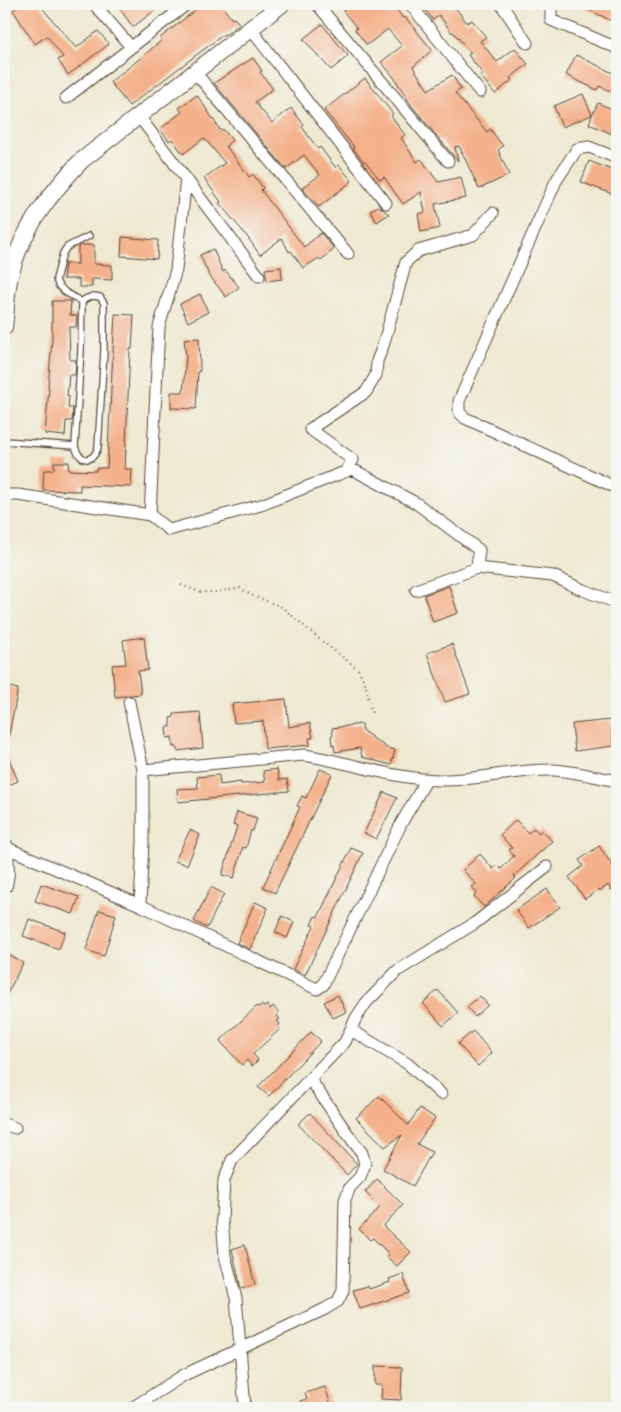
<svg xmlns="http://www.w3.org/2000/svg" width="621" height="1412" viewBox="0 0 621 1412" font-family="'Sorts Mill Goudy',serif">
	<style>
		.building { fill: #f4b18b }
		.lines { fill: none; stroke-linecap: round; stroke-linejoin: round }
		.lane-casing { stroke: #564739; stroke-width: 8 }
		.street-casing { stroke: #564739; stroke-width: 13 }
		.secondary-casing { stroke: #564739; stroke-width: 18 }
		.path { stroke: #564739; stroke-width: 2; stroke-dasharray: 1 4; stroke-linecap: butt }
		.lane { stroke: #fff; stroke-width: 5.5 }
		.street { stroke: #fff; stroke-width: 11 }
		.secondary { stroke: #fff; stroke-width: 16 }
	</style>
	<rect width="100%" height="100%" fill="#f6f6f2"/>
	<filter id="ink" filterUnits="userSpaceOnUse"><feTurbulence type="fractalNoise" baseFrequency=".02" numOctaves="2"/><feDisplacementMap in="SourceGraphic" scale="10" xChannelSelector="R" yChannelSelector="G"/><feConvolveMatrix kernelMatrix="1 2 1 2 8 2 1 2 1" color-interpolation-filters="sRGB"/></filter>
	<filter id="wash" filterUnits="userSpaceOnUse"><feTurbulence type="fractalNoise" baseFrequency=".0096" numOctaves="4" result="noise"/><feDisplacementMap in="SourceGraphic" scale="20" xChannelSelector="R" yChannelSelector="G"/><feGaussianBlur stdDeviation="1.12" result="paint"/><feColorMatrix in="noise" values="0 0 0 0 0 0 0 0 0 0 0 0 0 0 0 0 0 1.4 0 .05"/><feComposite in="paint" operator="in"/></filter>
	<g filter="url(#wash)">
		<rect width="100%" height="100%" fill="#efe9d2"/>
		<g id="blocks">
			<path class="building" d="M22 4H39L76 48 98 31 109 44 68 75 58 60 63 57 47 36 35 44 25 29 13 10Z
				M127 4H163L133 27 120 9Z
				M203 4H220L232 19 234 18 240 24 225 35 224 34 129 106 110 82 132 65 162 40 160 38Z
				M353 4H392L403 18 405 17 432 50 413 67 428 90 452 75 461 89 455 93 487 132 490 129 503 146 498 150 509 175 479 189 459 146 455 147 458 161 411 105 393 76 381 62 402 46 388 29 367 45 355 30 357 28 343 11Z
				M421 4H448L452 9 455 7 467 23 472 20 486 37 480 41 497 62 515 48 528 64 510 78 512 80 495 94 480 75 483 74 468 55 471 53 453 32 452 33 439 15 433 20Z
				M576 4H617V11L612 21Z
				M322 24 348 56 331 70 303 39Z
				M576 55 617 75V94L599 86 597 90 566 75Z
				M253 58 262 71 260 72 273 89 255 102 272 123 291 108 304 125 302 127 318 149 320 147 336 168 339 165 352 181 319 207 302 188 320 175 304 155 286 169 214 83Z
				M365 78 393 114 391 116 405 135 401 138 417 162 421 159 438 182 461 177 466 198 435 204 440 228 421 232 418 214 425 212 421 192 403 204 384 177 380 180 365 161 364 162 353 148 354 147 324 110Z
				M583 94 592 115 562 127 554 106Z
				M197 95 221 131 223 129 232 140 226 146 249 177 253 174 263 188 261 190 304 247 321 233 334 249 321 260 319 258 303 268 291 251 289 252 282 238 260 255 246 235 219 203 221 202 204 178 225 163 204 138 183 154 172 139 169 141 160 129 182 112 179 108Z
				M598 103 617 111V136L589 124 592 115Z
				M589 161 617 172V189L615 195 581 182Z
				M378 206 389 214 377 222 370 211Z
				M122 237 158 240 157 259 121 256Z
				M82 245H94V264L112 265V280L92 279V287H79V279H63L65 264H78V247Z
				M213 249 223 272 225 270 239 287 226 297 209 275 200 255Z
				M281 267 282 279 267 281 265 269Z
				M200 294 208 312 188 322 180 304Z
				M52 301H71L70 315 77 316 76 327H69L70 360H76L75 375H69L67 396H69L68 408H73L72 421H66L65 436 45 434 49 388H48L52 340Z
				M115 314 134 315 132 349H130L125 469H132L131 487 80 485V491L43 490 44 470H54V462H69L68 470 96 471V468H107Z
				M199 338 200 371H198L196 409 171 408V392H183L186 356 184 339Z
				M449 586 458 613 433 622 424 595Z
				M144 637 148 670 138 671 141 694 115 697 112 665 126 664 123 640Z
				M452 644 470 694 445 702 427 653Z
				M4 686 18 689 8 739H4Z
				M286 699 289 727 310 723 313 738H309L310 745 265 749 263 721 234 723 232 704Z
				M200 712 203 748 177 751V747H173L172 737 167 738 166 727H171L170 718 174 717V714Z
				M611 720 614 746 575 751 572 724Z
				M362 724 363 731 387 748 395 750 391 765 362 757 360 748 335 752 334 745H332L331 736 333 735 332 728Z
				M4 747 18 781 4 787Z
				M277 769 279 780 287 779 289 791 178 802 177 789 198 788 197 777 219 775 220 785 241 782V784L265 782 263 771Z
				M320 769 332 774 275 893 263 887 300 807 297 806 302 796 306 798Z
				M384 792 397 798 376 839 364 833Z
				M237 812 257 818 253 831 251 830 246 848 243 847 234 878 222 875 237 826 233 825Z
				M516 820 528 833 534 828 539 833 542 830 552 841 514 876 516 878 484 907 474 896 477 893 472 887 476 884 463 870 480 854 493 869 497 865 501 869 514 856 509 850 512 848 500 835Z
				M190 830 200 835 187 865 175 861Z
				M599 846 617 872V885L611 890 608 885 600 891 599 889 585 899 569 877 583 866 579 860Z
				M351 848 363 853 305 975 293 969 314 926 311 925 315 916 318 917Z
				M41 884 79 897 73 914 35 901Z
				M211 887 224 894 207 928 194 921Z
				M547 889 560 907 529 928 516 910Z
				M255 902 268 908 250 949 237 943Z
				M99 910 116 915 104 956 86 950Z
				M282 916 294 922 287 938 275 932Z
				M29 919 65 932 59 949 23 936Z
				M7 954 23 963 4 1000V961Z
				M438 990 458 1013 443 1026 423 1003Z
				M338 995 346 1012 333 1018 324 1002Z
				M480 996 488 1005 475 1017 467 1007Z
				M261 1005 264 1007 267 1005 270 1009 273 1006 279 1013 276 1015 280 1019 277 1021 280 1024 278 1027 280 1029 253 1054 258 1060 252 1066 247 1060 242 1065 220 1041 257 1006 259 1007Z
				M473 1031 492 1053 478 1066 458 1044Z
				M311 1032 321 1041 269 1096 258 1087Z
				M379 1096 408 1125 420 1108 435 1118 417 1144 432 1152 413 1186 383 1169 402 1135 385 1147 356 1118Z
				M310 1113 357 1164 347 1175 298 1124Z
				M377 1179 403 1205 383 1226 411 1252 397 1266 387 1257 389 1254 373 1238 370 1240 359 1229 380 1207 365 1192Z
				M245 1245 255 1285 241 1288 232 1249Z
				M403 1274 409 1293 360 1309 353 1290 368 1286 369 1289 390 1282 389 1279Z
				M375 1366 402 1367 401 1400 381 1399 382 1385H375Z
				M325 1387 332 1408H302L300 1401 307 1399 305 1393Z"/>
		</g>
	</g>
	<g filter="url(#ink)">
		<use href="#blocks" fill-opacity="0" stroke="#564739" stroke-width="1"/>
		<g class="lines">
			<g class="lane-casing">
				<path id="lane" d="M93 296 100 297 104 303V351L98 447C93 464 79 462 75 446L81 350 82 302 85 299Z
					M82 302 65 292 58 285 56 279 63 253 67 247 89 236
					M4 441 75 446"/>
			</g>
			<g class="street-casing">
				<path id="street" d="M94 4 131 47
					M317 4 448 161
					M410 4 480 92
					M501 4 527 43
					M551 4V20L617 48
					M250 28 386 203
					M194 71 348 254
					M66 98 187 4
					M138 115 259 276
					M617 158 589 147 577 149 556 181 459 401V412L465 418 617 488
					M345 472 353 460 310 429 366 392 376 375 377 361 383 346 406 262 418 251 473 235 493 213
					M4 495H18L150 515 169 530 261 505 352 469 416 503 479 550 477 568 416 590
					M150 515 159 327 176 270 186 178
					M477 568 553 576 583 590 617 603
					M129 702 143 770V842L140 905
					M143 770 304 755C350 762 393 779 439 780 477 781 515 769 553 770 574 771 596 777 617 781
					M5 847 140 905 317 989 323 985 402 822 427 779
					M351 1030 408 1064 441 1094
					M4 1124 15 1128
					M132 1408 184 1375 325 1309 338 1301 343 1291 345 1200 350 1187 360 1177 365 1164 362 1153 347 1133 310 1079
					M245 1408 236 1298 225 1256 222 1219 224 1180 232 1160 345 1042 356 1018 366 1003 397 971 475 923 547 867"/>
			</g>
			<g class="secondary-casing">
				<path id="secondary" d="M4 327C6 312 6 296 9 281 19 233 48 196 81 161L282 4
					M4 845 5 847 6 873 4 885"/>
			</g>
			<path class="path" d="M181 585 200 592H215L240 588 251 595 282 607 318 638 358 669 365 683 372 714"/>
			<use href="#lane" class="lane"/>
			<use href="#street" class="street"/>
			<use href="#secondary" class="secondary"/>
		</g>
	</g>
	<rect width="621" height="1412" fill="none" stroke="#f6f6f2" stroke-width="20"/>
</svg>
